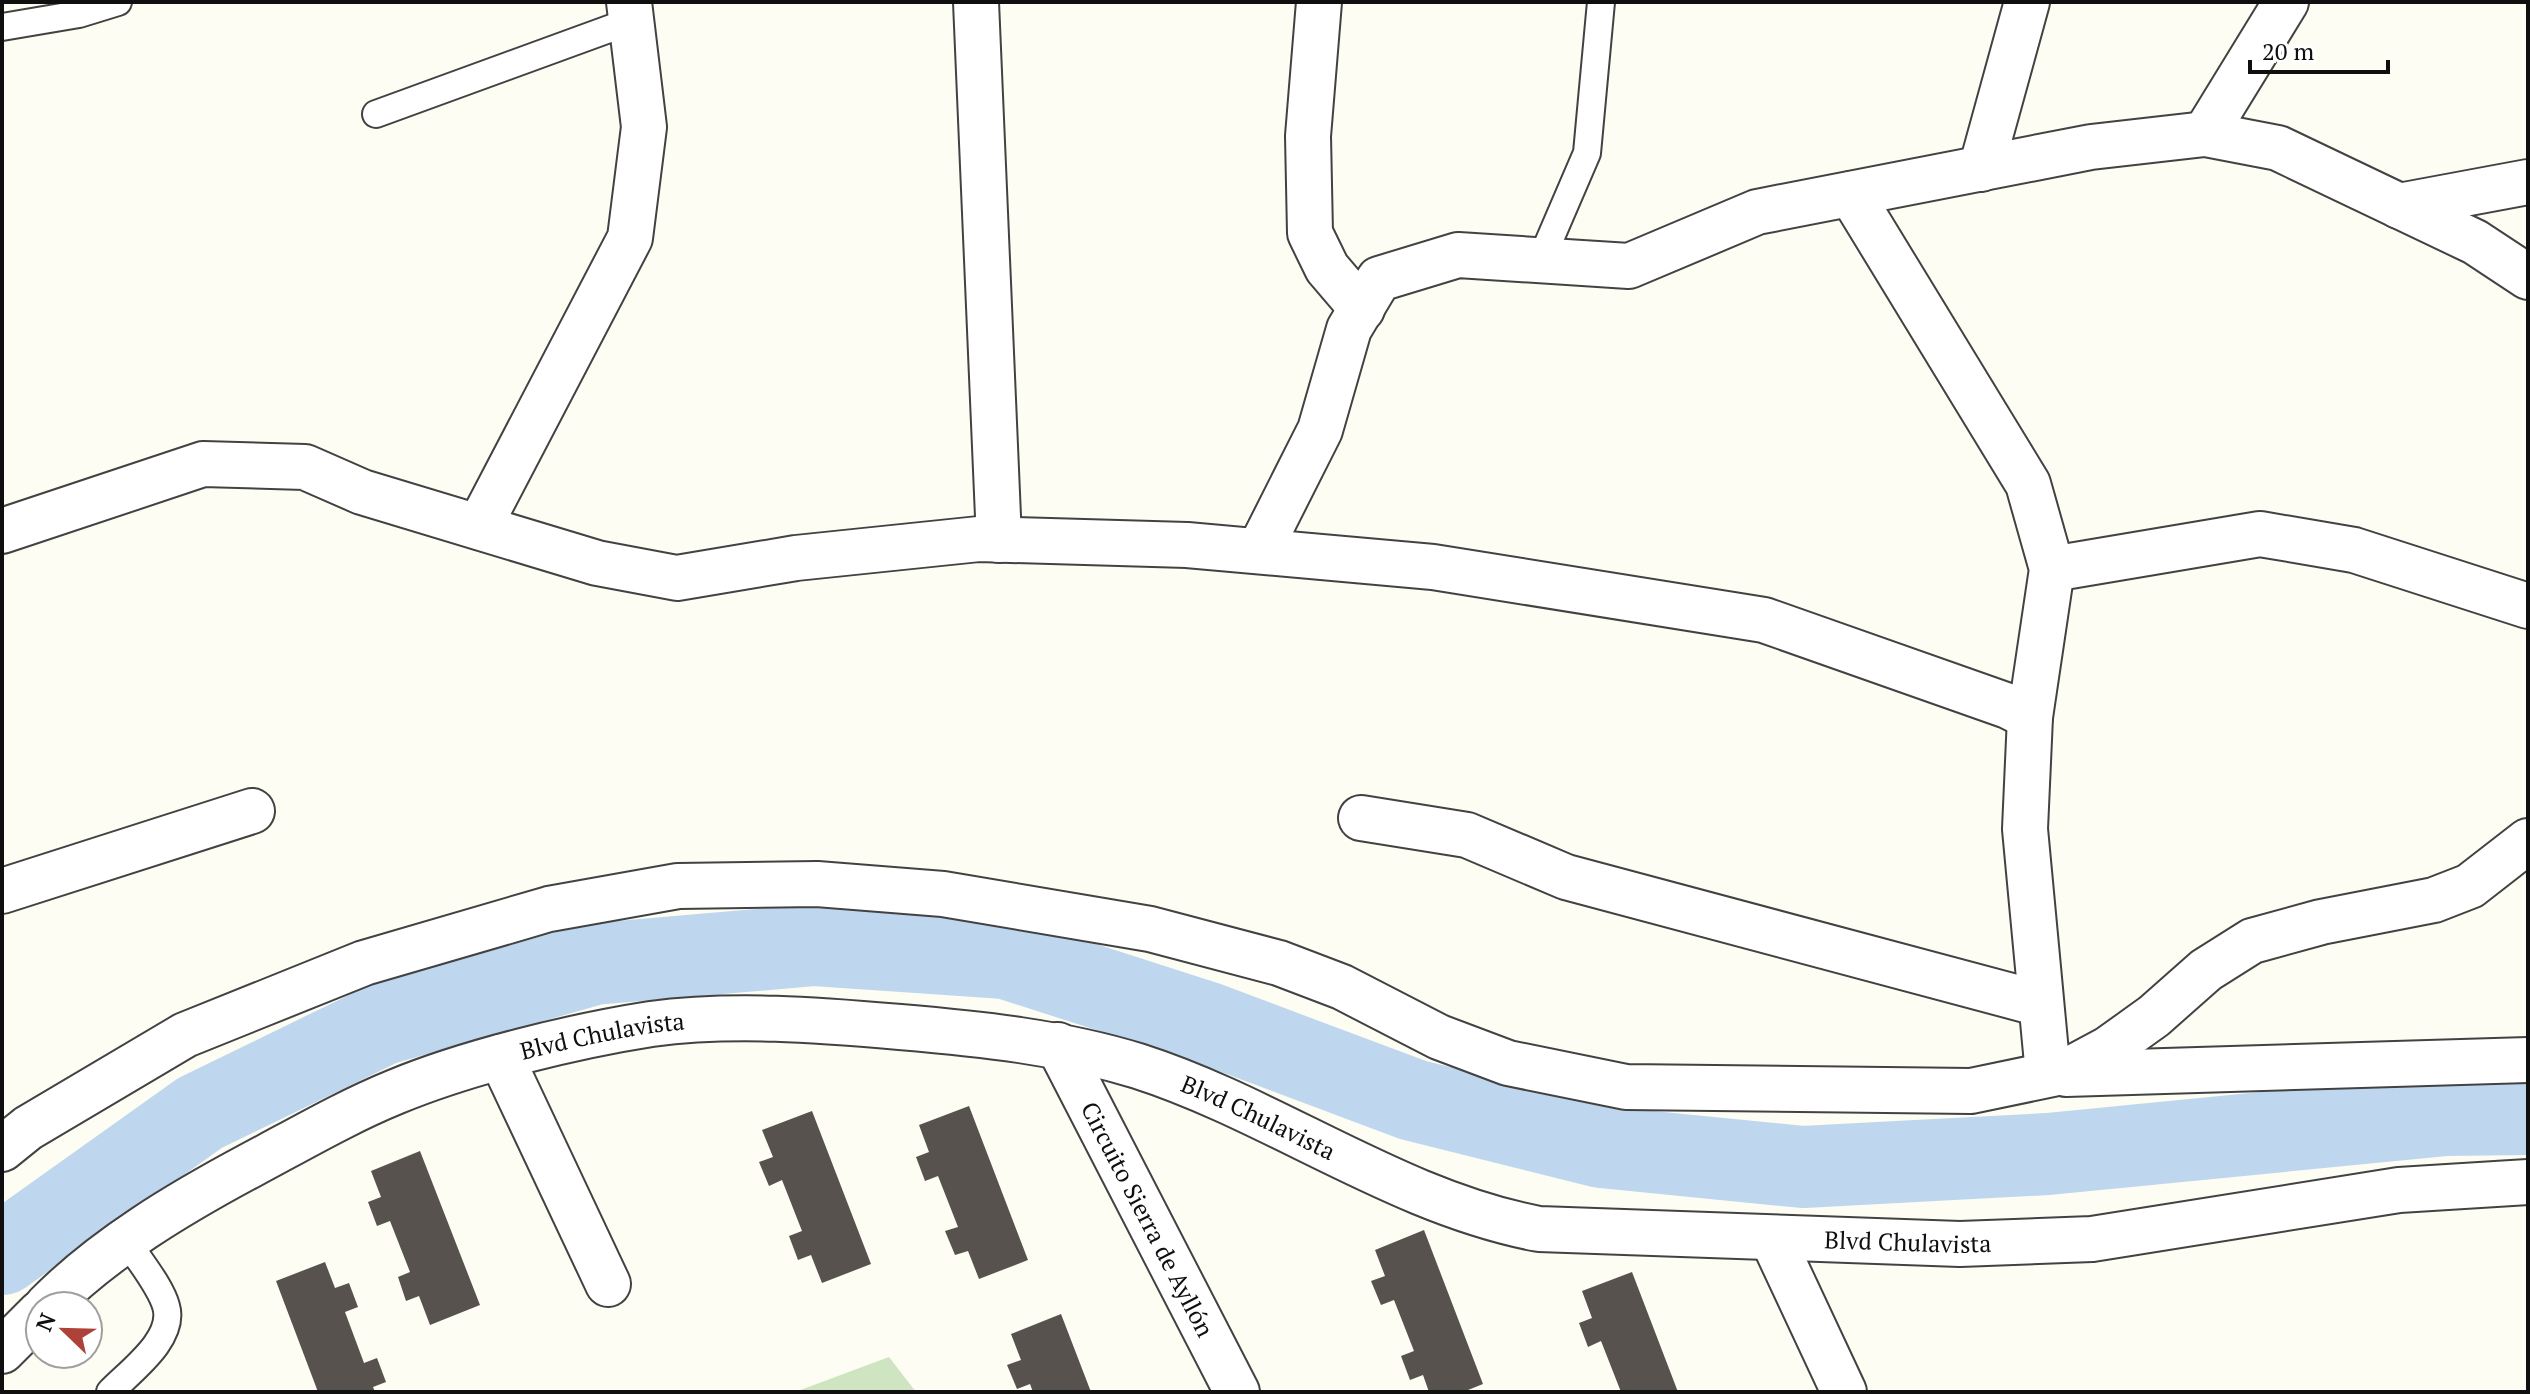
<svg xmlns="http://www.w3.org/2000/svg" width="2530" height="1394" viewBox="0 0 2530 1394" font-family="'PT Serif',serif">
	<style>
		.green { fill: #cfe4c0 }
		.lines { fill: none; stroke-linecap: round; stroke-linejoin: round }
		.river { stroke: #bed7ef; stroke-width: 82 }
		.building { fill: #57524d }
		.lane-casing { stroke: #424242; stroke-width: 30 }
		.street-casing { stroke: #424242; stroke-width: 48 }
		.lane { stroke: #fff; stroke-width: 26 }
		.street { stroke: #fff; stroke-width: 44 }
		.labels { text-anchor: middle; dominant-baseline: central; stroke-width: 8; stroke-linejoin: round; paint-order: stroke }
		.street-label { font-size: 24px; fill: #0f0f0f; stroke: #fff }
	</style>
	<rect width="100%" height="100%" fill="#fdfdf3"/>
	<path class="green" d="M889 1357 916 1392H795Z"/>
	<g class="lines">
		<path class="river" d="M2 1254 200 1113 383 1024 594 964 815 945 1006 958 1205 1022 1413 1100 1601 1147 1803 1167 2048 1154 2446 1115 2528 1114"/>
	</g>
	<path class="building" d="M969 1106 1028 1260 979 1279 968 1251 955 1255 945 1231 958 1227 938 1176 925 1181 916 1157 929 1152 919 1125Z
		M812 1111 871 1264 822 1283 811 1255 798 1260 789 1236 802 1231 782 1180 769 1186 759 1162 773 1157 762 1130Z
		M420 1151 480 1305 430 1325 419 1296 406 1301 398 1277 410 1272 390 1221 377 1226 368 1202 381 1197 371 1171Z
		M1424 1230 1483 1384 1463 1392H1429L1423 1375 1410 1380 1401 1356 1414 1351 1394 1300 1381 1305 1371 1281 1385 1276 1375 1250Z
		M325 1262 335 1288 349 1283 358 1307 345 1312 364 1363 377 1358 386 1382 373 1387 375 1392H318L276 1281Z
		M1632 1272 1678 1392H1621L1601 1341 1588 1347 1579 1323 1592 1318 1582 1291Z
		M1061 1314 1091 1392H1033L1030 1384 1017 1389 1007 1365 1021 1360 1011 1334Z"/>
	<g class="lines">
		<g class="lane-casing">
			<path id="lane" d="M2 27 79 14 118 2
				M376 114 631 21
				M1541 260 1587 153 1601 2
				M110 1392C129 1372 176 1339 166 1306 160 1285 139 1261 127 1241"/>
		</g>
		<g class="street-casing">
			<g id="street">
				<path d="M976 2 999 540"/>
				<path d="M1319 2 1308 136 1310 233 1327 268 1362 309"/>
				<path d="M2205 134 2286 2"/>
				<path d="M1981 169 2027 2"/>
				<path d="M1851 194 2028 484 2052 569 2030 717 2025 829 2048 1074"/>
				<path d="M2399 206 2528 182"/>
				<path d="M479 527 630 238 644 127 629 2"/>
				<path d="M2 531 203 464 305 467 362 492 597 563 677 578 796 558 979 539 1187 545 1433 567 1764 620 2008 706 2030 717"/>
				<path d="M1259 551 1320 430 1349 329 1379 279 1458 255 1629 266 1757 212 2091 147 2205 134 2278 148 2475 242 2528 277"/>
				<path d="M2052 569 2260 534 2354 550 2528 606"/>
				<path d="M1361 818 1467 835 1566 877 2041 1004"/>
				<path d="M2 891 252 811"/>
				<path id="s1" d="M1058 1045 1237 1392"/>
				<path d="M501 1057 608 1284"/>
				<path d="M2066 1074 2528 1060"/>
				<path d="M2 1149 28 1128 185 1035 364 963 549 909 678 886 817 884 943 894 1150 929 1279 963 1342 987 1439 1037 1508 1063 1626 1087 1971 1091 2067 1071 2108 1049 2154 1016 2206 970 2252 941 2321 922 2434 900 2470 886 2528 841"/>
				<path d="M1772 1238 1844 1392"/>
				<path id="s2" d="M47 1306C104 1248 180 1203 251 1165 298 1140 346 1112 395 1092 467 1062 574 1036 651 1024 733 1013 819 1020 900 1027 981 1034 1060 1042 1138 1066 1275 1110 1396 1202 1539 1229L1960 1244 2092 1239 2399 1190 2528 1182"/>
				<path d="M2 1351 40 1313"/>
			</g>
		</g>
		<use href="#lane" class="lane"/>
		<use href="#street" class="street"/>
	</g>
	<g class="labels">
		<g class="street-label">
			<text stroke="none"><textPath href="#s2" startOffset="626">Blvd Chulavista</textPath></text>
			<text stroke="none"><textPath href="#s2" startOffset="1298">Blvd Chulavista</textPath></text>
			<text stroke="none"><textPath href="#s1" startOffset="196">Circuito Sierra de Ayllón</textPath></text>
			<text stroke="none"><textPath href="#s2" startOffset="1970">Blvd Chulavista</textPath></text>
		</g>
	</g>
	<rect width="2530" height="1394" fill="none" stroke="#0f0f0f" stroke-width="8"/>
	<g transform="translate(64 1330) rotate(293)"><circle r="38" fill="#ffffff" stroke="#9f9f9f" stroke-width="2"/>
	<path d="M0-6L14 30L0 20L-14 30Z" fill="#ae4138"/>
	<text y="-12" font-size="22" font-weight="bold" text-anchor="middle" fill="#0f0f0f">N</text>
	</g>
	<path d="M2250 60v12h138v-12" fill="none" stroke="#0f0f0f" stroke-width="4"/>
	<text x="2262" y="60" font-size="24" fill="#0f0f0f" stroke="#ffffff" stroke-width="6" paint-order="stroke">20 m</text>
</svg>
